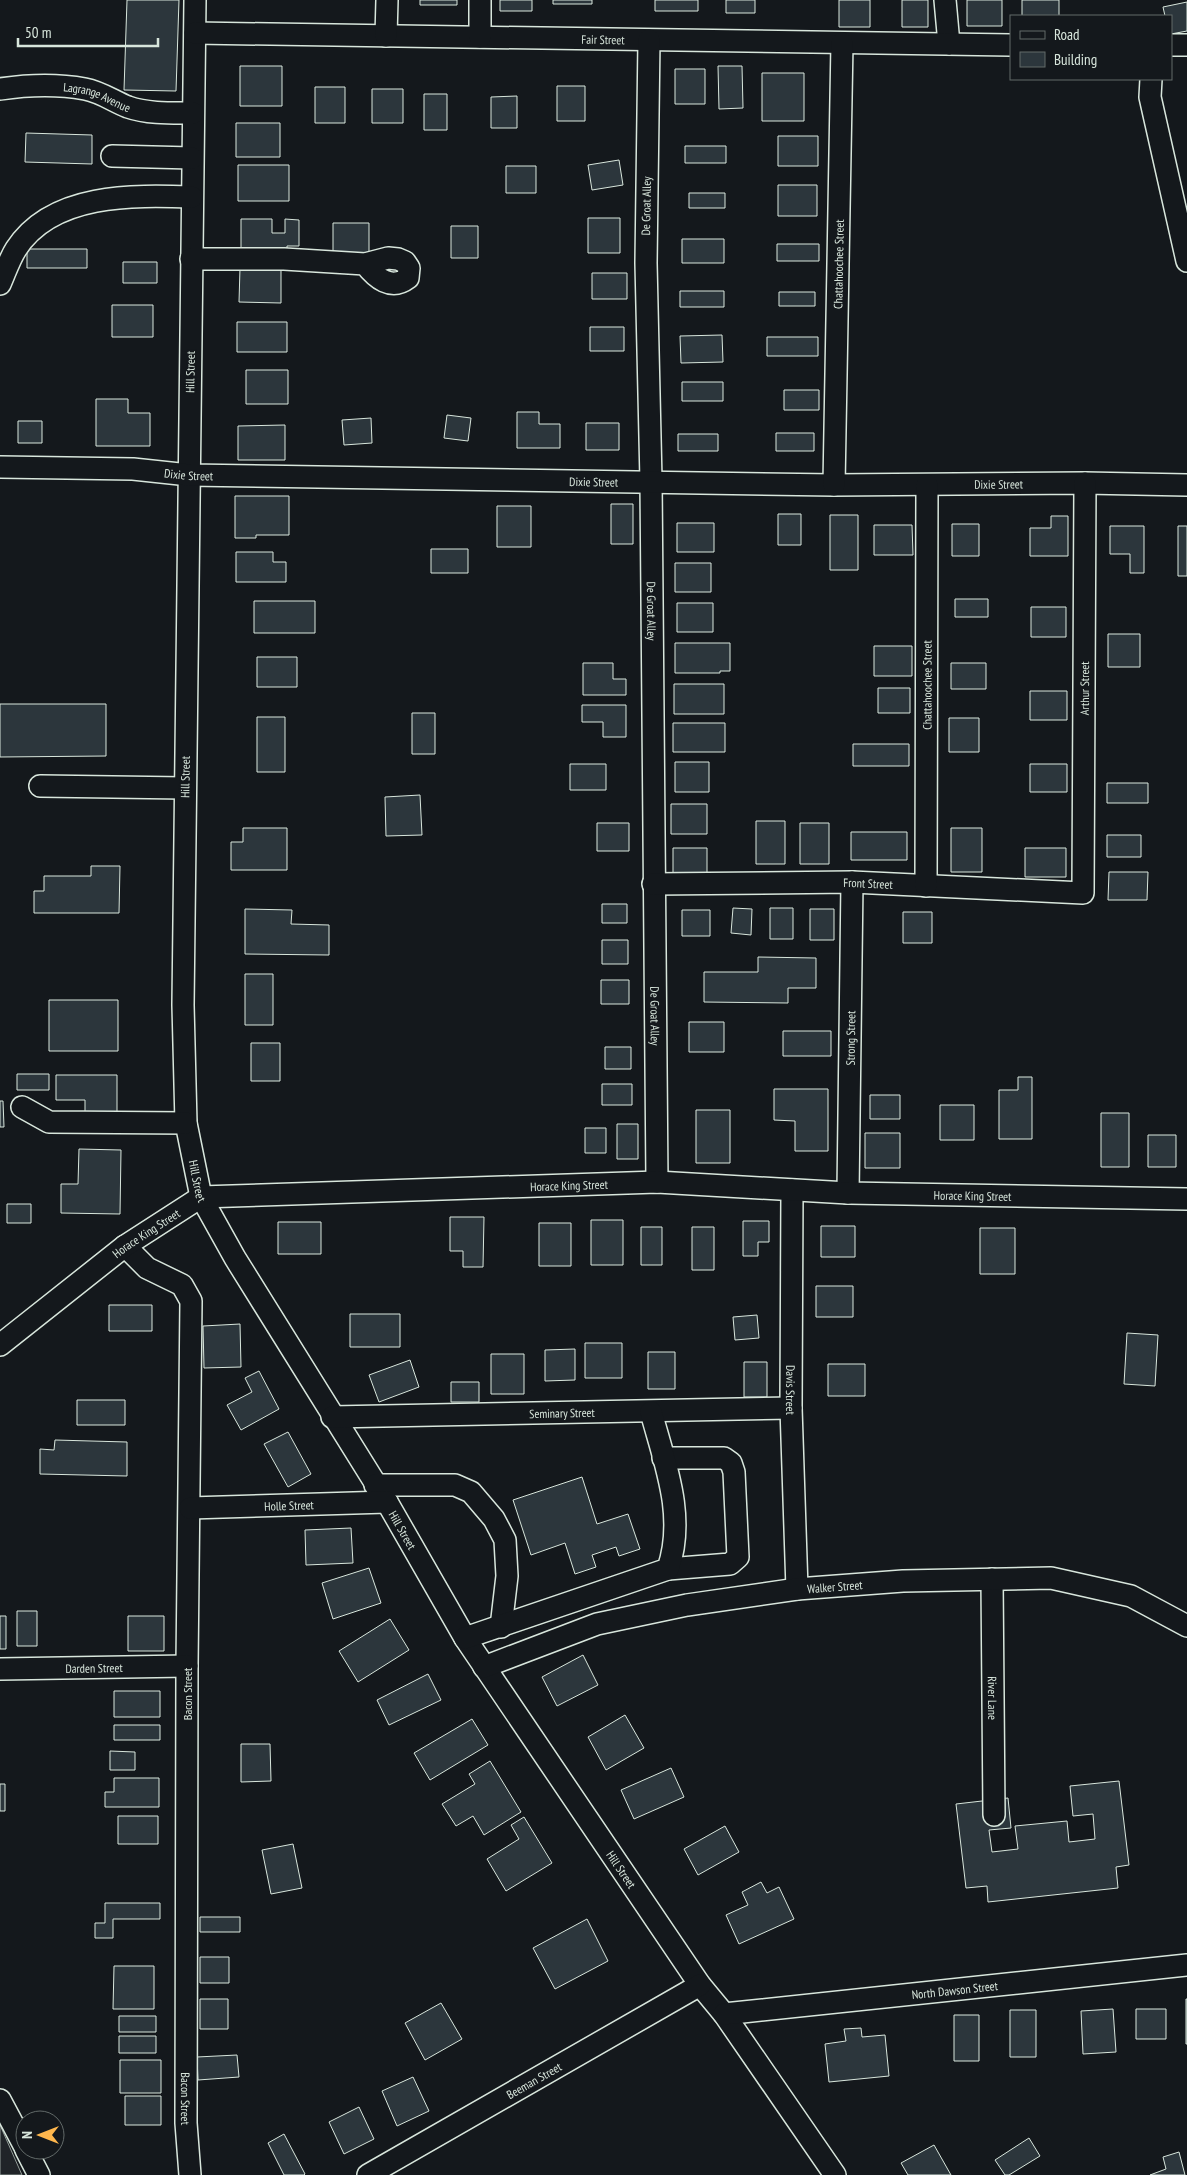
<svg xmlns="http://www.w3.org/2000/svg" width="1187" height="2175" viewBox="0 0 1187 2175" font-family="'PT Sans Narrow',sans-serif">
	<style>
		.green { fill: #202428; stroke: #939e99 }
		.building { fill: #2c363c; stroke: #d8e6dc }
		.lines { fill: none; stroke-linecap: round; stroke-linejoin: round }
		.minor-casing { stroke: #d8e6dc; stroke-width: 24 }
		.minor { stroke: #14181c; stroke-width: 21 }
		.labels { text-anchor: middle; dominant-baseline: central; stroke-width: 4; stroke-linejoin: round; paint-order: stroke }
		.street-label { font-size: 12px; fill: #d8e6dc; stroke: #14181c }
	</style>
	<rect width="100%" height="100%" fill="#14181c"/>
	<path class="green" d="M0 2125 22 2175H0Z"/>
	<path class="building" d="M127 0H179L176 91 124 90Z
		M420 0H457V5H420Z
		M500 0H532V11H500Z
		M553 0H592V4H553Z
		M655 0H698V11H655Z
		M726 0H755V13H726Z
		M839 0H870V27H839Z
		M902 0H928V27H902Z
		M967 0H1002V26H967Z
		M1022 0H1059V16H1022Z
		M1187 2V31L1171 34V16H1165L1163 7Z
		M240 66H282V106H240Z
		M718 66H742L743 108 719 109Z
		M675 69H705V104H675Z
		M762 73H804V121H762Z
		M557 86H585V121H557Z
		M315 87H345V123H315Z
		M372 89H403V123H372Z
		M424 94H447V130H424Z
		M517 96V128H491V97Z
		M236 123H280V157H236Z
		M26 133 92 135V164L25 162Z
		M778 136H818V166H778Z
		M685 146H726V163H685Z
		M619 160 623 185 592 190 588 165Z
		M238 165H289V201H238Z
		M506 166H536V193H506Z
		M778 185H817V216H778Z
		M689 193H725V208H689Z
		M588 218H620V253H588Z
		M241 219H272V233H285V219L299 220V246H287V256H241Z
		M333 223H369V259H333Z
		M451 226H478V258H451Z
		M682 239H724V263H682Z
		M777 244H819V261H777Z
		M27 249H87V268H27Z
		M123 262H157V283H123Z
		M240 268 281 269V303L239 302Z
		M592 273H627V299H592Z
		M680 291H724V307H680Z
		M779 292H815V306H779Z
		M112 305H153V337H112Z
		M237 322H287V352H237Z
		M590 327H624V351H590Z
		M722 335 723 362 681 363 680 336Z
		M767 337H818V356H767Z
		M246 370H288V404H246Z
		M682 382H723V401H682Z
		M784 390H819V410H784Z
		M96 399H128V413H150V446H96Z
		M517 412H539V424H560V448H517Z
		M447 415 471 418 468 441 444 438Z
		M371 418 372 443 344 445 342 420Z
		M18 421H42V443H18Z
		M586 423H619V450H586Z
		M285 425V460H238V426Z
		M776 433H814V451H776Z
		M678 434H718V451H678Z
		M235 496H289V535H256V538H235Z
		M611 504H633V544H611Z
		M497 506H531V547H497Z
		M778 514H801V545H778Z
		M830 515H858V570H830Z
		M1051 516H1068V556H1030V528H1051Z
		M677 523H714V552H677Z
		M952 524H979V556H952Z
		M874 525H912L913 555H874Z
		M1110 526H1144V573H1130V554H1110Z
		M1178 526H1187V576H1178Z
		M431 549H468V573H431Z
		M236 552H273V562H286V582H236Z
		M675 563H711V592H675Z
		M955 599H988V617H955Z
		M254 601H315V633H254Z
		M677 603H713V632H677Z
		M1031 607H1066V637H1031Z
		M1108 634H1140V667H1108Z
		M675 643H730V671H720V673H675Z
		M874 646H912V676H874Z
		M257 657H297V687H257Z
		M583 663H613V679H626V695H583Z
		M951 663H986V689H951Z
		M674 684H724V714H674Z
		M878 688H910V713H878Z
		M1030 691H1067V720H1030Z
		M0 704H106V756L0 757Z
		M582 705H626V737H603V722H582Z
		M412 713H435V754H412Z
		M257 717H285V772H257Z
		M949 718H979V752H949Z
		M673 723H725V752H673Z
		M853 744H909V766H853Z
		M675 762H709V792H675Z
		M570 764H606V790H570Z
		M1030 764H1067V792H1030Z
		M1107 783H1148V803H1107Z
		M420 795 422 835 386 836 385 797Z
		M671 804H707V834H671Z
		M756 821H785V864H756Z
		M597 823H629V851H597Z
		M800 823H829V864H800Z
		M243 828H287V870H231V842H243Z
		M951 828H982V872H951Z
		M851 832H907V860H851Z
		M1107 835H1141V857H1107Z
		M673 848H707V878H673Z
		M1025 848H1066V877H1025Z
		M91 866H120L119 913H34V891H44V876H91Z
		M1109 872H1148L1147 900H1108Z
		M602 904H627V923H602Z
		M733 908 752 909 751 935 731 933Z
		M770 908H793V939H770Z
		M245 909 292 910 291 924 329 925V955L245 954Z
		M810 909H834V940H810Z
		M682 910H710V936H682Z
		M903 912H932V943H903Z
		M602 940H628V964H602Z
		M758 957 816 958V988H788V1003L704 1002V972H758Z
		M245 974H273V1025H245Z
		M601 980H629V1004H601Z
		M49 1000H118V1051H49Z
		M689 1022H724V1052H689Z
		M783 1031H831V1056H783Z
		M251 1043H280V1081H251Z
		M605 1047H631V1069H605Z
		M17 1074H49V1090H17Z
		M56 1075H117V1115H85V1100H56Z
		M1018 1077H1032V1139H999V1090H1018Z
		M602 1084H632V1105H602Z
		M774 1089H828V1151H795V1121L774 1120Z
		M870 1095H900V1119H870Z
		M0 1101H3L4 1127H0Z
		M940 1105H974V1140H940Z
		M696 1110H730V1163H696Z
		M1101 1113H1129V1167H1101Z
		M617 1124H638V1159H617Z
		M585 1128H606V1153H585Z
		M865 1133H900V1168H865Z
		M1148 1135H1176V1167H1148Z
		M79 1149 121 1150 120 1214 61 1213V1184H78Z
		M7 1204H31V1223H7Z
		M450 1217H484L483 1267H463V1251H450Z
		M591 1220H623V1265H591Z
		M743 1221H769V1242H758V1256H743Z
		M278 1222H321V1254H278Z
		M539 1223H571V1266H539Z
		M821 1226H855V1257H821Z
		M641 1227H662V1265H641Z
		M692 1227H714V1270H692Z
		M980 1228H1015V1274H980Z
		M816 1286H853V1317H816Z
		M109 1305H152V1331H109Z
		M350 1314H400V1347H350Z
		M757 1315 759 1338 735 1340 733 1317Z
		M240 1324 241 1367 204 1368 203 1326Z
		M1127 1333 1158 1335 1155 1386 1124 1384Z
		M585 1343H622V1378H585Z
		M575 1349V1380L545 1381V1350Z
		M648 1352H675V1389H648Z
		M491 1354H524V1394H491Z
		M410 1360 419 1387 379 1402 369 1375Z
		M744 1362H767V1397H744Z
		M828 1364H865V1396H828Z
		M259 1371 279 1409 241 1430 227 1405 252 1392 245 1378Z
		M451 1382H479V1402H451Z
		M77 1400H125V1425H77Z
		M288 1432 311 1474 288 1487 264 1444Z
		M55 1440 127 1442V1476L40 1474V1449L54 1450Z
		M582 1477 597 1524 628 1514 640 1549 619 1556 616 1547 592 1555 596 1567 575 1574 565 1543 531 1555 513 1500Z
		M351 1528 353 1563 306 1565 305 1530Z
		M369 1568 381 1603 333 1619 322 1583Z
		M17 1611H37V1646H17Z
		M0 1616H6V1649H0Z
		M128 1616H164V1651H128Z
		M390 1619 409 1650 358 1682 339 1651Z
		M583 1655 598 1685 557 1706 542 1677Z
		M428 1674 441 1700 389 1725 377 1700Z
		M114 1691H160V1717H114Z
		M625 1715 644 1748 606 1770 588 1737Z
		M472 1719 488 1745 430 1780 414 1753Z
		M114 1725H160V1740H114Z
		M241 1744H270L271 1781 241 1782Z
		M110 1751 135 1752V1770H110Z
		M490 1761 521 1812 484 1835 473 1816 456 1826 442 1804 475 1784 469 1774Z
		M671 1768 684 1797 634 1819 621 1790Z
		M114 1778H159V1807H105V1792H114Z
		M1119 1781 1129 1865 1116 1867 1118 1888 988 1902 987 1886 966 1888 956 1804 1008 1798 1011 1828 989 1830 992 1852 1018 1849 1015 1826 1067 1821 1069 1842 1095 1839 1093 1814 1073 1816 1070 1786Z
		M0 1784H5V1811H0Z
		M118 1816H158V1844H118Z
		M524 1817 552 1863 506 1891 487 1859 519 1839 511 1825Z
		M725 1826 739 1852 698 1875 684 1849Z
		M293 1844 302 1888 271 1894 262 1850Z
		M761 1882 767 1893 779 1887 794 1919 739 1944 726 1915 748 1905 742 1892Z
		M105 1903H160V1919H113V1938H95V1923H105Z
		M200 1917H240V1932H200Z
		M587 1919 608 1961 555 1989 533 1948Z
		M200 1957H229V1983H200Z
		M114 1966H154V2009H113Z
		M200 1999H228V2029H200Z
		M1186 1999H1187V2044H1186Z
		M441 2003 462 2039 425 2060 405 2023Z
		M1113 2009 1116 2052 1083 2054 1081 2011Z
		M1136 2009H1166V2039H1136Z
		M1010 2010H1036V2057H1010Z
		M954 2015H979V2061H954Z
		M119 2016H156V2032H119Z
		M861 2028 862 2037 885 2035 889 2076 829 2082 825 2044 846 2041 844 2029Z
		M119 2036H156V2053H119Z
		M237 2055 239 2077 198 2080 197 2057Z
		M120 2060H161V2093H120Z
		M413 2077 429 2111 397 2126 382 2091Z
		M125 2096H161V2125H125Z
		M359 2107 374 2139 344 2154 329 2122Z
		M284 2134 305 2174 304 2175H284L268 2143Z
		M1029 2138 1040 2156 1009 2175H1005L995 2160Z
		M934 2145 951 2175H908L901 2163Z
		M1179 2152 1185 2175H1150L1166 2169 1163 2157Z"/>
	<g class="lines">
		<g class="minor-casing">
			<g id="minor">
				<path id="s1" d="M195 0 183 1005 186 1123 201 1197 235 1258 387 1502 465 1638 700 1985 724 2014 835 2175"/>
				<path d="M945 0 949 44"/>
				<path id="s2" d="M195 33 1011 45"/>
				<path d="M386 36 387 0"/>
				<path d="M480 37V0"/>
				<path id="s3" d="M649 40 646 263 651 481 657 1182"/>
				<path d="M1171 45H1187"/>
				<path d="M1151 79 1150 97 1187 261"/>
				<path id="s4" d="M0 89C27 85 58 84 85 89 101 92 113 101 128 107 148 114 172 113 193 113"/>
				<path d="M112 156 192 158"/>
				<path d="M191 259H284L365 264 388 258 398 259 405 262 409 268 408 278C391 291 376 278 365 264"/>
				<path d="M0 284C5 273 9 260 16 249 52 193 133 195 192 197"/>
				<path id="s5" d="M0 467 133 469 189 475 834 485 1085 483 1187 485"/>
				<path id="s6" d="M834 485 842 43"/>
				<path d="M40 786 185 788"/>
				<path id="s7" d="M653 884 852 882 1083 893 1085 483"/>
				<path id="s8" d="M926 886 927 485"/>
				<path d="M22 1107 49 1122 186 1123"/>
				<path id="s9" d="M792 1190 791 1408 797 1589"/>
				<path id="s10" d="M848 1193 852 882"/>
				<path id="s11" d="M125 1246 147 1268 182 1285 191 1301 187 1666 186 2123 190 2175"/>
				<path id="s12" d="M0 1345 125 1246 201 1197 657 1182 848 1193 1187 1199"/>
				<path id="s13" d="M332 1417 791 1408"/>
				<path d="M663 1458H724L731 1463 734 1472 738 1557 730 1564 668 1569"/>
				<path d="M375 1485H455L471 1492 494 1519 505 1540 507 1576 501 1627"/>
				<path id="s14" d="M190 1508 387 1502"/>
				<path id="s15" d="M992 1579 994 1815"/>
				<path d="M465 1638 668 1569C686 1516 665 1464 651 1412"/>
				<path id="s16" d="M484 1667 597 1624 687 1605 797 1589 903 1581 1051 1578 1131 1596 1187 1626"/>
				<path id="s17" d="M0 1669 187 1666"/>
				<path id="s18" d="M724 2014 1187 1965"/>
				<path d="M0 2100 25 2147"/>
				<path d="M26 2150 39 2175"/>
				<path id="s19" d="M368 2175 700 1985"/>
			</g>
		</g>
		<use href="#minor" class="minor"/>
	</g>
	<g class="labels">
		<g class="street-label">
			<text stroke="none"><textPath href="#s2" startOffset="408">Fair Street</textPath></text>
			<text stroke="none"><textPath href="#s4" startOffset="99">Lagrange Avenue</textPath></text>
			<text transform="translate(646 206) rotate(-89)">De Groat Alley</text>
			<text stroke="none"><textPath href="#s6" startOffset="221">Chattahoochee Street</textPath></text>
			<text transform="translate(190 372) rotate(-89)">Hill Street</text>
			<text stroke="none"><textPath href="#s5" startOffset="189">Dixie Street</textPath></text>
			<text stroke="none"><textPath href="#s5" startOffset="594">Dixie Street</textPath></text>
			<text stroke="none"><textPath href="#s5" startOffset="999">Dixie Street</textPath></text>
			<text stroke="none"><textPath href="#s3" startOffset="571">De Groat Alley</textPath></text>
			<text stroke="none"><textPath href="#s8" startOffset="201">Chattahoochee Street</textPath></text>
			<text stroke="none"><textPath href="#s7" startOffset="635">Arthur Street</textPath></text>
			<text transform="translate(185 777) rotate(-89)">Hill Street</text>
			<text stroke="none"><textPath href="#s7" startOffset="215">Front Street</textPath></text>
			<text stroke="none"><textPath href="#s3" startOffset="976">De Groat Alley</textPath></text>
			<text stroke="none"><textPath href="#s10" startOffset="155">Strong Street</textPath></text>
			<text stroke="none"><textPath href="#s1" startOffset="1182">Hill Street</textPath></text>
			<text stroke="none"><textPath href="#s12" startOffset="618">Horace King Street</textPath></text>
			<text stroke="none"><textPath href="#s12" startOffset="1022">Horace King Street</textPath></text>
			<text stroke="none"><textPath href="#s12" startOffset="184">Horace King Street</textPath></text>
			<text stroke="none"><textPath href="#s9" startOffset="200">Davis Street</textPath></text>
			<text stroke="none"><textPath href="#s13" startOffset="230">Seminary Street</textPath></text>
			<text stroke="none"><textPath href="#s14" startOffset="99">Holle Street</textPath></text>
			<text stroke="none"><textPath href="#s1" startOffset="1588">Hill Street</textPath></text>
			<text stroke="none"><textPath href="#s16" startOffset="362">Walker Street</textPath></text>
			<text stroke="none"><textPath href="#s17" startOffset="94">Darden Street</textPath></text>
			<text transform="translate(187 1694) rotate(-90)">Bacon Street</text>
			<text stroke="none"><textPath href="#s15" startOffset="119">River Lane</textPath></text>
			<text stroke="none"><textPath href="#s1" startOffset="1992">Hill Street</textPath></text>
			<text stroke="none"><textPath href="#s18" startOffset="232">North Dawson Street</textPath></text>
			<text stroke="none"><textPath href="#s19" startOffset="191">Beeman Street</textPath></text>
			<text stroke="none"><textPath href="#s11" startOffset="886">Bacon Street</textPath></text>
		</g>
	</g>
	<rect x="1010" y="15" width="162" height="65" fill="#14181c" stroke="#626a69"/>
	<rect x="1020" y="31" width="25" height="8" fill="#14181c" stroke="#626a69"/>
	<text x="1054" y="40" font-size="15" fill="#d8e6dc">Road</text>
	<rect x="1020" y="52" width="25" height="15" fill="#2c363c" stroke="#626a69"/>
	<text x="1054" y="65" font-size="15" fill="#d8e6dc">Building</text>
	<g transform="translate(40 2135) rotate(270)"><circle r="24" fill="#14181c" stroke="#626a69"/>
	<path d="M0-4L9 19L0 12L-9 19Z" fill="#ffb74d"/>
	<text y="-8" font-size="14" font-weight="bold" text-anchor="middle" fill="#d8e6dc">N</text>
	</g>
	<path d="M18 38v8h140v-8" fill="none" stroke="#d8e6dc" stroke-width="2.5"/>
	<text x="25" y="38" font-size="15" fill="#d8e6dc" stroke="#14181c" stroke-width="4" paint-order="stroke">50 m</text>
</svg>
